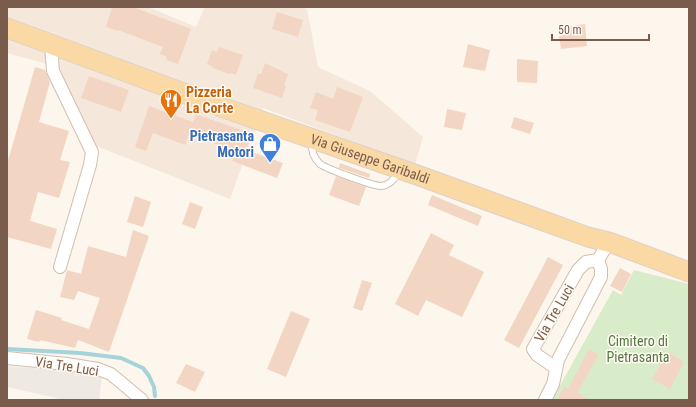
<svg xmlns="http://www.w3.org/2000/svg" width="696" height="407" viewBox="0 0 696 407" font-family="'Roboto Condensed',sans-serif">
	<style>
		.residential { fill: #f5e8da }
		.industrial { fill: #efe9e4 }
		.green { fill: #d8ecc9 }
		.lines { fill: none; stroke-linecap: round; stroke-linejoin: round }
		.stream { stroke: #a5d3da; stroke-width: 4 }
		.building { fill: #f3d5c3 }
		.lane-casing { stroke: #d1beb0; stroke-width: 8 }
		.street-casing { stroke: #d1beb0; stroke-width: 14 }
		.primary-casing { stroke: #dad1cd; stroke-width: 21 }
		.lane { stroke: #fff; stroke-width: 6 }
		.street { stroke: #fff; stroke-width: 12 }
		.primary { stroke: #fbd9a5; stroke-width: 19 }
		.rail { stroke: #b9a8c9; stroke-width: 3; stroke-dasharray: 6 4; stroke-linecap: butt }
		.labels { text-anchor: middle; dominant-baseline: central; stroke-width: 3; stroke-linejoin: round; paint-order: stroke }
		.food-label { font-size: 14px; font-weight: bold; fill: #c56008; stroke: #fffaf3; text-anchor: start }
		.shop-label { font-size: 14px; font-weight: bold; fill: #366cbe; stroke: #fffaf3; text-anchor: end }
		.street-label { font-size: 14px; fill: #7a5c4d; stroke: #fffaf3 }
		.park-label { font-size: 14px; fill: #537a41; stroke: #fffaf3 }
	</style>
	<rect width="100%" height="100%" fill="#fdf6ec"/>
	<path class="residential" d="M7 7H148L196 27 205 7H301L307 9 318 67 370 91 423 137 415 165 263 108 230 199 96 146 58 67 7 53Z"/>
	<path class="industrial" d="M7 366 55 370 102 377 99 400H65L7 387Z"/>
	<path class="green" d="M634 270 689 284V400H552L613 290 621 295Z"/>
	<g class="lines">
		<path class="stream" d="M7 349 80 353 121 358 143 368 149 376 154 387 155 396"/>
	</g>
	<path class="building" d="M112 7H133L191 29 178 64 166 60 167 57 160 54 163 47 118 30V31L106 27Z
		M277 12 303 20 298 37 272 29Z
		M585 24 587 46 561 49 559 36 563 35 562 27Z
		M468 44 490 50 485 71 463 67Z
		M219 47 243 55 236 75 231 73 229 74 213 68 212 66 207 64 212 50 217 52Z
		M517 59 538 61 537 83 517 82Z
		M265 63 288 74 284 86H286L282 98 253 88 258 73 261 74Z
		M35 67 45 70 50 82 39 122 69 131 60 160 70 162 59 198 38 192 30 221 57 229 51 249 7 237V164Z
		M89 76 129 90 121 112 81 98Z
		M337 87 363 97 350 132 315 120 318 110 310 108 316 92 333 99Z
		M149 106 193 122 196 114 252 134 246 150 283 163 277 178 232 161 236 151 189 134 185 145 153 133 146 151 135 147Z
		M447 109 466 113 462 130 444 127Z
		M514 117 534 123 530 134 511 128Z
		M340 163 370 174 369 178 339 168Z
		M336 176 366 187 359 206 329 195Z
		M432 195 482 216 478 226 428 205Z
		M135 196 151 202 143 227 127 222Z
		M190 202 203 207 195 229 182 224Z
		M133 230 149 236 109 352 78 340 75 348 40 340 39 342 27 339 36 310 62 318 61 320 89 329 100 298 78 291 74 300 60 297 67 270 81 274 88 246 126 257Z
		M431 233 454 245 449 255 484 272 462 317 426 300 418 316 395 304Z
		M548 257 563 265 519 348 504 340Z
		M620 268 631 274 622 292 610 286Z
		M362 280 372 283 362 311 353 308Z
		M291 311 310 319 286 377 267 369Z
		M589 349 599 354 577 393 590 400H557L564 387 568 389Z
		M668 352 684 362 670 389 652 379Z
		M186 364 205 372 195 392 176 383Z"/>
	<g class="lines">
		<g class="lane-casing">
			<path id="lane" d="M312 142C311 150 314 158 320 164 327 169 373 186 381 186 390 186 395 177 400 171"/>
		</g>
		<g class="street-casing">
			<path id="street" d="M51 45 53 71 92 152 90 165 60 267
				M7 358 67 364 98 369 111 374 142 400
				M556 368 537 355 533 349 578 270 586 262 598 260 604 250 612 243
				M545 400 553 384 558 360 601 277V269L598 260"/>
		</g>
		<g class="primary-casing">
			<g id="primary">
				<path id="s1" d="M7 28 227 109 417 175 588 237 612 243 689 272"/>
			</g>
		</g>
		<use href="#lane" class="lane"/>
		<use href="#street" class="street"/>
		<use href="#primary" class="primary"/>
		<path class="rail" d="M7 400H8"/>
	</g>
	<defs>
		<g id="restaurant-pin" transform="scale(1.15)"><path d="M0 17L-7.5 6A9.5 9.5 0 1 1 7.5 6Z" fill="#e8710a" stroke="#fffaf3"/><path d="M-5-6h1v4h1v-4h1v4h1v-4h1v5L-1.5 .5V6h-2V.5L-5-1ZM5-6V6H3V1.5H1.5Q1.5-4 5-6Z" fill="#fff"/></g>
		<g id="shop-pin" transform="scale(1.15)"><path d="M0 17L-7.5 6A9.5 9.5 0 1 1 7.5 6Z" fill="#3f7fe0" stroke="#fffaf3"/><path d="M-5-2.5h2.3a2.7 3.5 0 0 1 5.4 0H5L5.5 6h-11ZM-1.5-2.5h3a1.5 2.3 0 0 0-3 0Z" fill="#fff"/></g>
	</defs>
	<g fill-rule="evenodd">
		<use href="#restaurant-pin" x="171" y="100"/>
		<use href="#shop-pin" x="270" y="144"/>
	</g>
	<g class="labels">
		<g class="food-label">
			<text x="186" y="92">Pizzeria<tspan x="186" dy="16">La Corte</tspan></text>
		</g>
		<g class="shop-label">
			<text x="254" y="136">Pietrasanta<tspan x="254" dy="16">Motori</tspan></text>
		</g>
		<g class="street-label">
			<text stroke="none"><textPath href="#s1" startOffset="386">Via Giuseppe Garibaldi</textPath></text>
			<text transform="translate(554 313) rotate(-60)">Via Tre Luci</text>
			<text transform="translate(67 366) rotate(9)">Via Tre Luci</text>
		</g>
		<g class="park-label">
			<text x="638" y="341">Cimitero di<tspan x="638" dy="16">Pietrasanta</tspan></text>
		</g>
	</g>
	<rect width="696" height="407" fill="none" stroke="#7a5c4d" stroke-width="16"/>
	<path d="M552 34v6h97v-6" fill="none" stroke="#7a5c4d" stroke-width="2"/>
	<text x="558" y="34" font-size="12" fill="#7a5c4d" stroke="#fffaf3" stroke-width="3" paint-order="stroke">50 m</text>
</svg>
